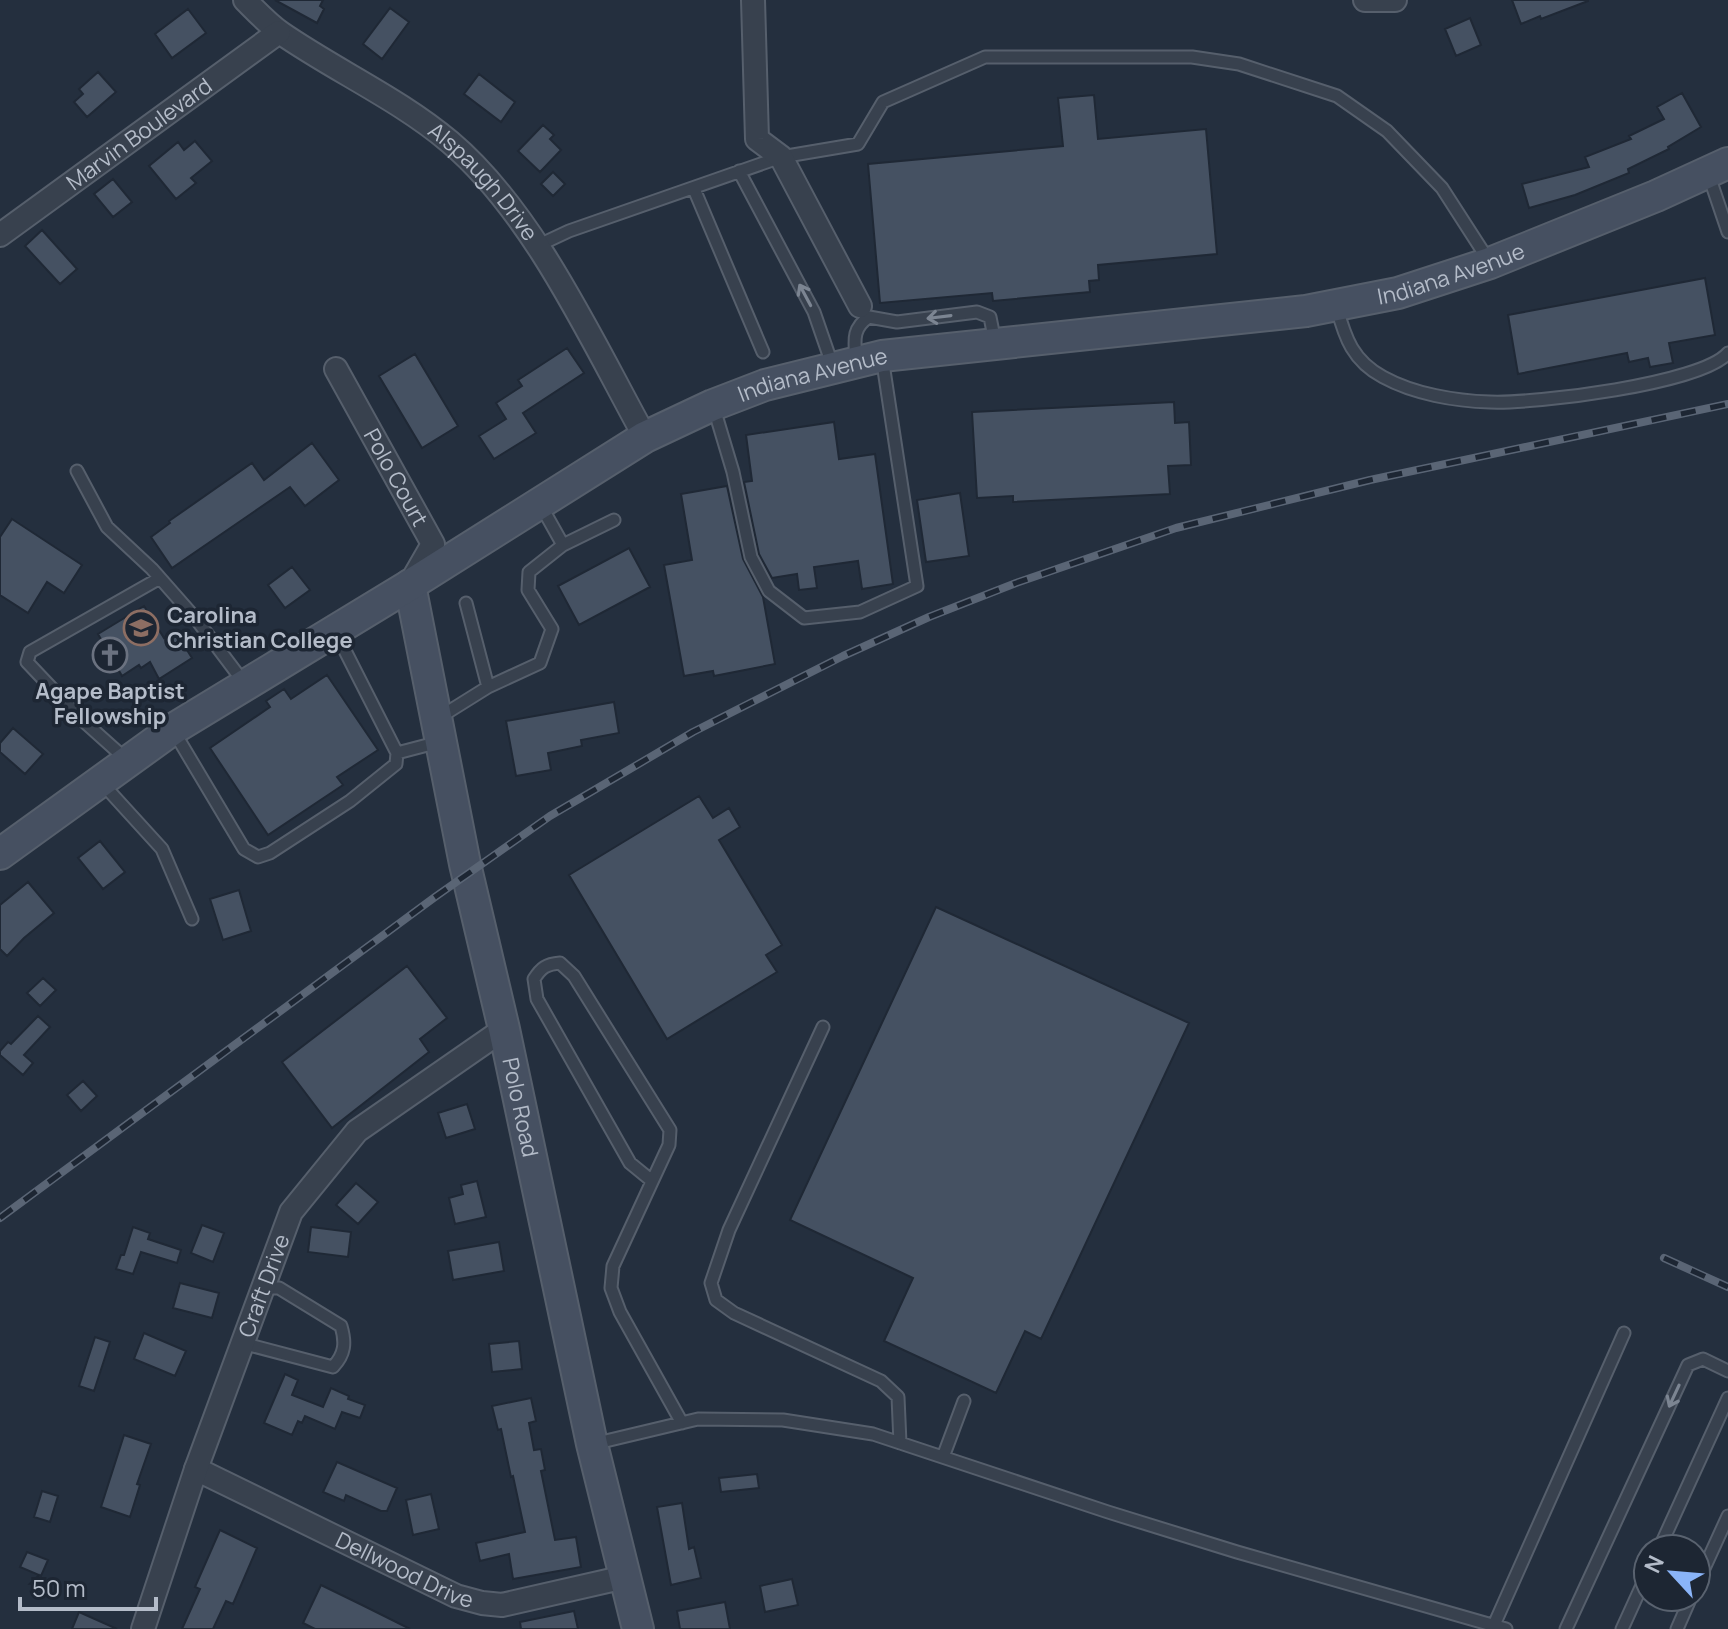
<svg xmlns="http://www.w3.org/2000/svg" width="1728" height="1629" viewBox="0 0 1728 1629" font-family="Manrope,sans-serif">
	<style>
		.building { fill: #455162; stroke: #1f2835; stroke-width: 2 }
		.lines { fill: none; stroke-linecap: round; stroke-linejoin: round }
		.service-casing { stroke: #565f6c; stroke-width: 15 }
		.minor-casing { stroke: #565f6c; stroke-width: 26 }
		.secondary-casing { stroke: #565f6c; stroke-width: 34 }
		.service { stroke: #38414e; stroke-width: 11 }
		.minor { stroke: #38414e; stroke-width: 22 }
		.secondary { stroke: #465061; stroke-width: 30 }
		.rail-casing { stroke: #5a6575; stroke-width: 8 }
		.rail { stroke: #1d2633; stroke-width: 5; stroke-dasharray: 15; stroke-linecap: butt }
		.oneway { stroke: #7c8592 }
		.labels { text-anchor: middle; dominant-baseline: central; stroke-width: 7; stroke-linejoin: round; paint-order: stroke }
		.street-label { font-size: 22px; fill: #b4bcc9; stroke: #1d2633 }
		.poi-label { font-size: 22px; font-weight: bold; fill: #b4bcc9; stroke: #1d2633; text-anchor: start }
	</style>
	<rect width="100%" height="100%" fill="#242f3e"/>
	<path class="building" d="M275 0H323L320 6 324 9 317 23Z
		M1512 0H1588V1L1541 19 1540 16 1521 24Z
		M390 8 409 22 382 59 363 44Z
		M188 9 206 33 172 58 155 34Z
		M1470 18 1481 45 1456 56 1445 29Z
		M98 72 116 92 87 117 74 102 83 94 79 89Z
		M479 74 515 102 501 122 464 94Z
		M1682 93 1701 127 1668 147 1669 149 1628 169 1629 173 1575 195 1529 208 1522 184 1589 167 1585 157 1631 139 1629 136 1664 119 1657 107Z
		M1094 95 1098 139 1206 129 1217 254 1098 265 1099 280 1089 281 1090 292 993 301 992 293 880 303 868 164 1063 146 1058 98Z
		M543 125 554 135 550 139 561 150 540 172 518 151Z
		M195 141 212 161 191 178 196 183 176 199 149 166 178 142 184 150Z
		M553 172 565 184 553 196 541 184Z
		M113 179 132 202 113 217 94 194Z
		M42 230 77 269 60 284 25 246Z
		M1705 278 1715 335 1669 343 1673 363 1650 367 1648 358 1629 362 1627 353 1518 374 1508 315Z
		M567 348 584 373 523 413 536 433 494 459 479 436 506 419 496 403 522 386 518 380Z
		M415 354 458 426 422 448 379 376Z
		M1174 402 1175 423 1189 422 1191 465 1168 466 1170 494 1013 502V496L977 498 972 412Z
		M834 422 839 459 875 454 893 584 862 589 858 561 814 567 817 588 799 590 797 574 772 578 759 554 744 482 752 481 746 435Z
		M312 443 339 480 305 506 290 487 172 568 151 537 170 523 169 521 252 463 264 480Z
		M727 486 743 559 763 597 775 664 714 676 713 671 684 676 664 565 692 560 681 494Z
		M960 493 969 556 926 562 917 500Z
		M12 519 82 565 64 593 47 582 28 613 0 595V537Z
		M629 548 650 587 579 625 558 586Z
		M292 567 310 590 285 608 268 585Z
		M144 606 164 638 175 631 192 658 159 679 150 662 141 668 139 665 122 676 98 634Z
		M327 675 378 750 337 777 343 785 268 835 210 748 270 707 266 701 284 689 291 699Z
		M614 702 619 733 581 740 582 746 548 753 551 770 516 776 506 721Z
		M13 728 43 754 25 774 0 752V743Z
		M699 796 713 818 729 808 740 827 719 840 782 945 766 955 777 972 667 1039 569 875Z
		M100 841 125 872 103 889 78 858Z
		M28 882 54 913 24 938 7 956 0 949V905Z
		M239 890 251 931 223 940 210 899Z
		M936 907 1189 1023 1041 1339 1025 1331 996 1393 884 1341 913 1278 790 1220Z
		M407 966 447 1018 420 1039 429 1052 332 1128 282 1062Z
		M43 978 56 990 40 1006 27 993Z
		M38 1016 50 1027 24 1055 33 1063 23 1075 0 1055V1051L8 1042 11 1044Z
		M83 1081 97 1096 81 1111 67 1095Z
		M467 1104 475 1129 446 1138 438 1113Z
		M477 1181 486 1217 455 1224 449 1198 463 1194 461 1185Z
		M356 1183 378 1202 358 1224 336 1205Z
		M202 1225 224 1233 213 1262 191 1253Z
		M133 1227 150 1233 148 1239 181 1250 177 1263 141 1252 133 1274 116 1269 121 1255H124Z
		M311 1227 351 1232 348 1257 308 1252Z
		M499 1242 504 1271 453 1280 448 1251Z
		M180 1283 219 1293 212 1318 173 1308Z
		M144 1333 186 1351 175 1376 134 1359Z
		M95 1337 110 1342 94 1391 79 1386Z
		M519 1341 522 1369 492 1372 489 1344Z
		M285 1374 298 1380 292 1395 323 1407 331 1388 349 1396 348 1399 365 1405 360 1418 342 1412 335 1429 305 1416 302 1423 298 1421 292 1435 264 1423Z
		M531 1398 536 1421 529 1423 534 1450 541 1449 545 1470 541 1471 555 1540 576 1537 581 1567 513 1579 509 1554 480 1561 476 1543 525 1532 513 1476 511 1477 501 1429 498 1430 492 1406Z
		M124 1435 151 1444 137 1484 140 1485 130 1517 101 1507Z
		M337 1462 397 1488 387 1511H381L346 1495 344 1501 323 1492Z
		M757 1474 759 1488 721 1492 719 1478Z
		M42 1491 58 1496 50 1522 34 1517Z
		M431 1494 439 1529 413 1535 406 1500Z
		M682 1503 689 1549 694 1547 701 1578 671 1585 657 1507Z
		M220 1530 257 1548 233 1604 226 1601 213 1629H182L200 1589 195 1587Z
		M27 1552 48 1560 41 1576 20 1567Z
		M792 1579 798 1605 765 1612 760 1586Z
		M321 1585 362 1605 410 1629H315L303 1623Z
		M725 1602 730 1629H680L677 1611Z
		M574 1611 578 1629H521L520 1622Z
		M79 1612 117 1629H72Z"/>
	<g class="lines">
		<g class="service-casing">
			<path id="service" d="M739 171 814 312 833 367
				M1708 173 1728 232
				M694 189 763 352
				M537 246 569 231 781 157 858 144 883 102 985 57H1192L1239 64 1337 96 1387 131 1442 188 1489 261
				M1337 308C1345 338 1353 361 1383 377 1414 394 1455 401 1490 402 1534 404 1701 384 1728 353
				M856 361C855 342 851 329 869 317L897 322 977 312 990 317 995 342
				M713 405 733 472 751 557 769 591 804 618 860 612 917 586 882 357
				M77 471 107 527 152 569 196 619 245 684
				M563 545 614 520
				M466 603 488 687
				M440 717 488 687 540 663 552 629 528 590 529 572 563 545 540 504
				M173 730 244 849 258 857 270 853 350 801 396 764 397 753 335 631
				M397 753 439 742
				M128 761 80 718 27 662 30 652 160 578
				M101 782 162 849 192 919
				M823 1027 729 1230 711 1283 716 1300 734 1313 881 1381 898 1397 900 1443
				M652 1181 630 1163 537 999 534 979C541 968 546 964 560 963L574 976 670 1130 669 1145 613 1266 611 1288 620 1312 682 1423
				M242 1343 333 1367C345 1354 346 1343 341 1326L279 1288H263
				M593 1444 698 1419 783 1420 873 1434 1108 1512 1237 1552 1506 1629
				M943 1457 964 1401
				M1659 1549 1728 1398
				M1696 1586 1728 1516
				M1494 1625 1624 1333
				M1566 1629 1688 1365 1703 1359 1728 1371
				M1622 1629 1648 1572
				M1677 1629 1691 1597"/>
		</g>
		<g class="minor-casing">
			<g id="minor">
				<path id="s1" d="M245 0C256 11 268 24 281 33 336 71 399 99 450 142 534 213 592 341 645 437"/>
				<path d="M753 0 757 139 781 157 860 306"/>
				<path d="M1365 0H1395"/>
				<path id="s2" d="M0 235 279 32"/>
				<path id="s3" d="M336 369 433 544 410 584"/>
				<path id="s4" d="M196 1469 456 1596 482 1603 502 1605 625 1577"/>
				<path id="s5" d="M143 1629 196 1469 291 1212 357 1131 504 1029"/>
			</g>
		</g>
		<g class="secondary-casing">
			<g id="secondary">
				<path id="s6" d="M410 585 465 864 504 1029 592 1444 638 1629"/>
				<path id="s7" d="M0 854 173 729 410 585 645 437 713 405 765 385 882 356 1306 311 1398 293 1490 263 1656 196 1728 163"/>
			</g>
		</g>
		<use href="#service" class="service"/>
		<use href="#minor" class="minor"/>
		<use href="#secondary" class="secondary"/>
		<g class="rail-casing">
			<path id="rail" d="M0 1218 435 897 550 816 693 732 843 656 929 617 1016 583 1176 528 1370 480 1728 404
				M1664 1258 1728 1287"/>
		</g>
		<use href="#rail" class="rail"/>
	</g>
	<defs><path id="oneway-shaft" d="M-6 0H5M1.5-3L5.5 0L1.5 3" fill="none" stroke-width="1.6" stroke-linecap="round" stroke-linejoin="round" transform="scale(2)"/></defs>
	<g class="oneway">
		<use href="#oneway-shaft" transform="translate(805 295) rotate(-118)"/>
		<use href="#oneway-shaft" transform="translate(939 317) rotate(173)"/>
		<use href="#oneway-shaft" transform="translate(1674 1396) rotate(115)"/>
	</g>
	<defs>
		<g id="university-ring" transform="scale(1.8)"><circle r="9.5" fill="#1d2633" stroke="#8d6e63" stroke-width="1.5"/><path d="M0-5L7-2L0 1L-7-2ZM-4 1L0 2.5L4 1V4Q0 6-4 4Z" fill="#8d6e63"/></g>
		<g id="church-ring" transform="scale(1.8)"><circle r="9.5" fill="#1d2633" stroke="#6b7280" stroke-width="1.5"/><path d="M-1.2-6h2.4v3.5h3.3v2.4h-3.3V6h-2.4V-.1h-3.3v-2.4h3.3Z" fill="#6b7280"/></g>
	</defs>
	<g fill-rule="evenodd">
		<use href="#university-ring" x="141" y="628"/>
		<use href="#church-ring" x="110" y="655"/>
	</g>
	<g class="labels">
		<g class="street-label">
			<text stroke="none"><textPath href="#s2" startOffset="172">Marvin Boulevard</textPath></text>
			<text stroke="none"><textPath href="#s1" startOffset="302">Alspaugh Drive</textPath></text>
			<text stroke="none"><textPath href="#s7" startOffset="1596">Indiana Avenue</textPath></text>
			<text stroke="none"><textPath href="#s7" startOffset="948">Indiana Avenue</textPath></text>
			<text stroke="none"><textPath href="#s3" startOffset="124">Polo Court</textPath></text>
			<text stroke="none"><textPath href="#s6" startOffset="534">Polo Road</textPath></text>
			<text stroke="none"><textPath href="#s5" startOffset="364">Craft Drive</textPath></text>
			<text stroke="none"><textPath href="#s4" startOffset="232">Dellwood Drive</textPath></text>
		</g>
		<g class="poi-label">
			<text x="167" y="615">Carolina<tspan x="167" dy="25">Christian College</tspan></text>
			<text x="110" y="691" text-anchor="middle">Agape Baptist<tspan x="110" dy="25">Fellowship</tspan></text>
		</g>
	</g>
	<g transform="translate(1672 1573) rotate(296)"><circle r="38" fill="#1d2633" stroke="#59626f" stroke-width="2"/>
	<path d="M0-6L14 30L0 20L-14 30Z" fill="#8ab4f8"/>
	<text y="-12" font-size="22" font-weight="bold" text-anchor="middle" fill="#b4bcc9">N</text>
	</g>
	<path d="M20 1597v12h136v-12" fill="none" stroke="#b4bcc9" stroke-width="4"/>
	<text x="32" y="1597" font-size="24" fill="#b4bcc9" stroke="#1d2633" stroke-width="6" paint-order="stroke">50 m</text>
</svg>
